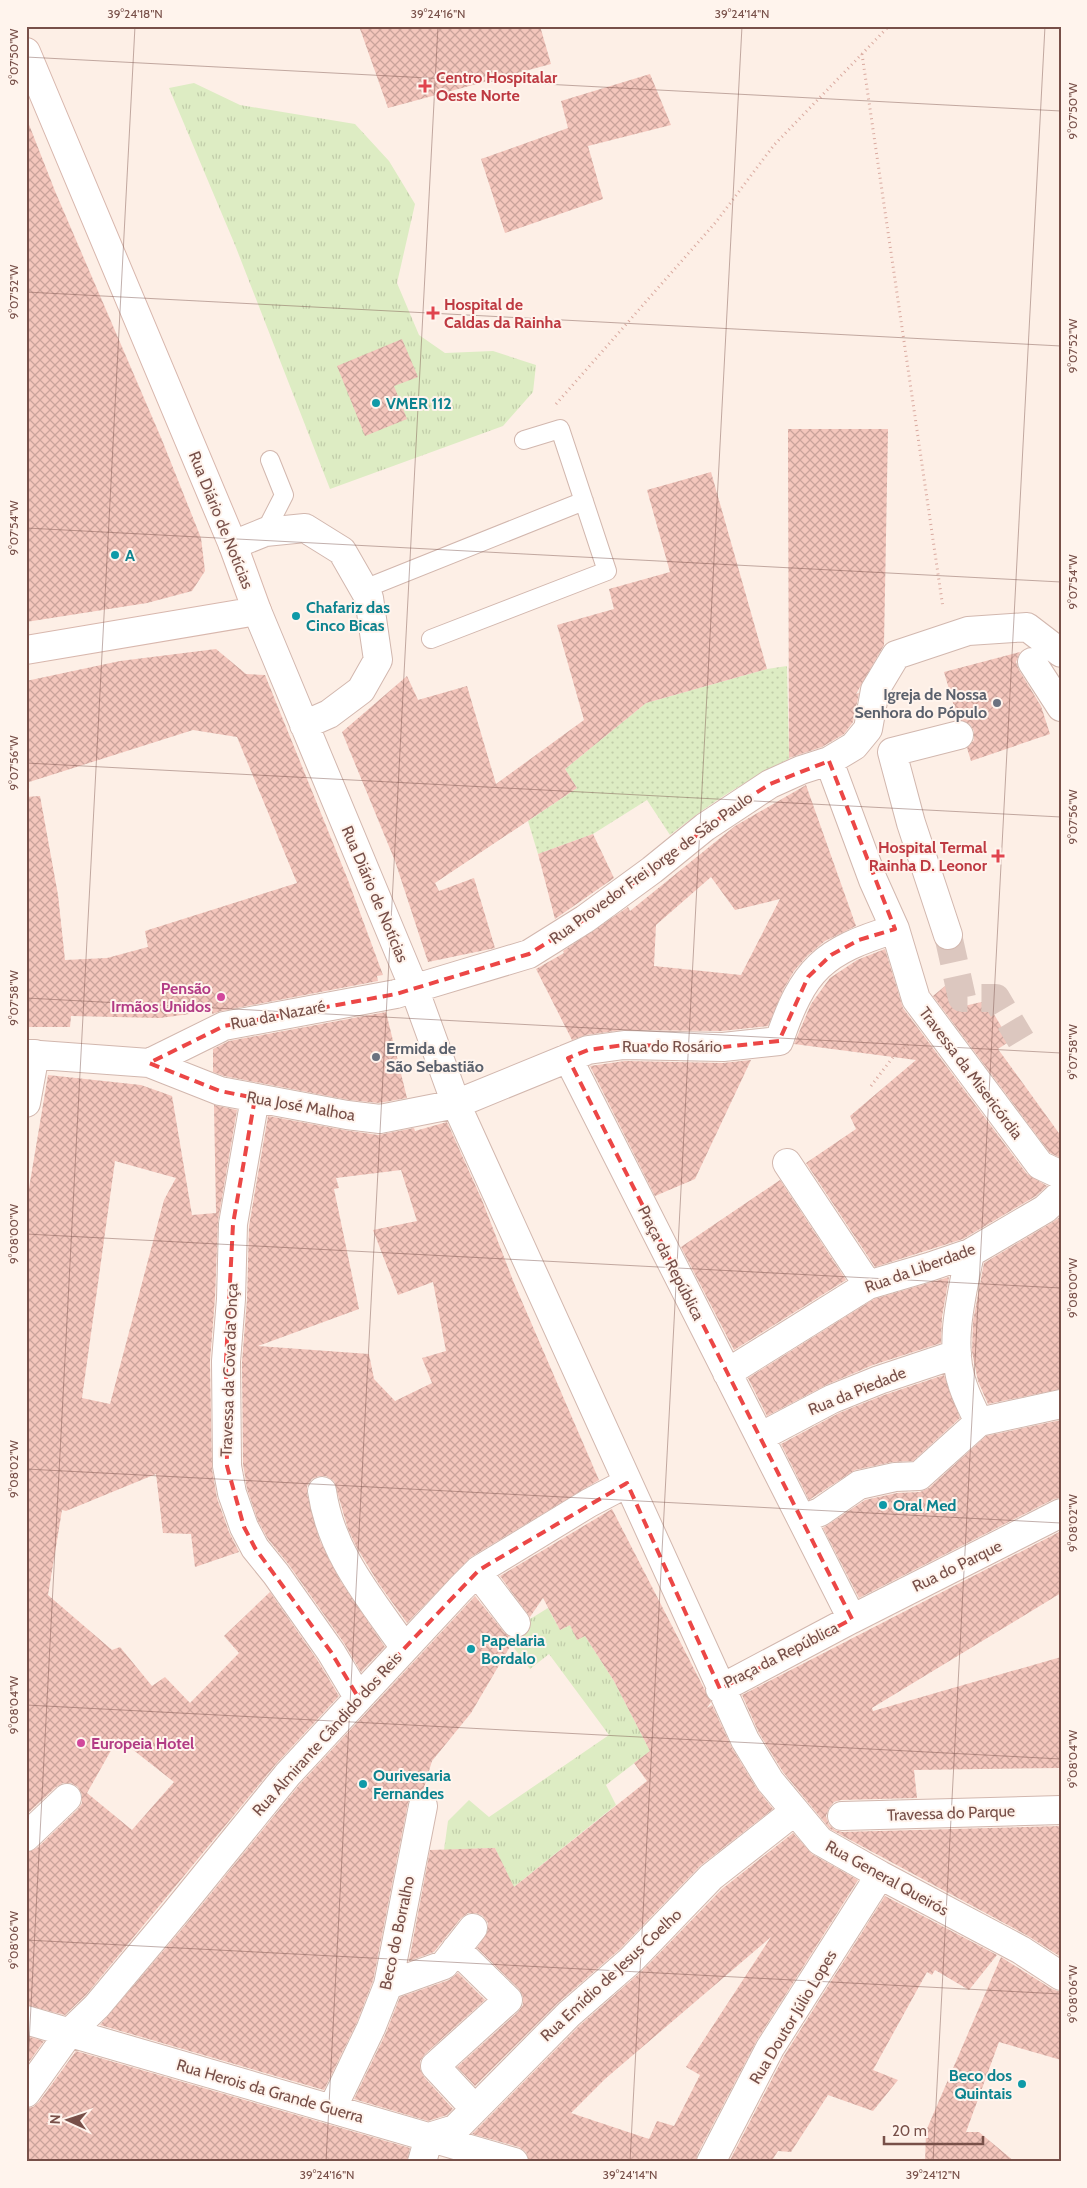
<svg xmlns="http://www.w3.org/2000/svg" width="1087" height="2188" viewBox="0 0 1087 2188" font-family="Cabin,sans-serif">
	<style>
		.grass { fill: url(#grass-tufts) }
		.park { fill: url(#park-dots) }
		.building { fill: url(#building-cross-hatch); fill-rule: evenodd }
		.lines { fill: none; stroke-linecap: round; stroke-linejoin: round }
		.street-tunnel { stroke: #dcc7bf; stroke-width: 28; stroke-dasharray: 28 14; stroke-linecap: butt }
		.lane-casing { stroke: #d2b7ae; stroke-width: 20 }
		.street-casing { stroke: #d2b7ae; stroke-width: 30 }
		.secondary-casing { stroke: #d8b7ad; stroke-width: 30 }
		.path { stroke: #d9a99f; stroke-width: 3; stroke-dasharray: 1 4; stroke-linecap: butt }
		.lane { stroke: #fff; stroke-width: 18 }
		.street { stroke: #fff; stroke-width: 28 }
		.secondary { stroke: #fff; stroke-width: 28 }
		.marked { fill: none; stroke: #ec4746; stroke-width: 4; stroke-dasharray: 10 6; stroke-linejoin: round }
		.ticks { fill: none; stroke: #785049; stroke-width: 1; stroke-opacity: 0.45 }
		.health-dot { fill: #e0444e; stroke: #fff4ed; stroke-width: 2 }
		.culture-dot { fill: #0f9aa8; stroke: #fff4ed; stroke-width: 2 }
		.worship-dot { fill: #6b7280; stroke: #fff4ed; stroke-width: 2 }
		.hotel-dot { fill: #d1479c; stroke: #fff4ed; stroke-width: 2 }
		.labels { text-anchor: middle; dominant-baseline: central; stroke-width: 4; stroke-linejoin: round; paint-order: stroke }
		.health-label { font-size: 16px; font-weight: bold; fill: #be3a42; stroke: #fff4ed; text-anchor: start }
		.culture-label { font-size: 16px; font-weight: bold; fill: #0d838f; stroke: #fff4ed; text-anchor: start }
		.street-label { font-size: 16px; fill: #785049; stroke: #fff4ed }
		.worship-label { font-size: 16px; font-weight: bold; fill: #5b616d; stroke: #fff4ed; text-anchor: end }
		.hotel-label { font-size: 16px; font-weight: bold; fill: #b23c85; stroke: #fff4ed; text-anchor: end }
		.neatline { fill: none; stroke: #785049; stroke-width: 2 }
		.ticks-label { font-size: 12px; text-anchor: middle; fill: #785049 }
	</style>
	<defs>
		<pattern id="grass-tufts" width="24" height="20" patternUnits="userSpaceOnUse" patternTransform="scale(1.25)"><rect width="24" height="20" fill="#ddecc3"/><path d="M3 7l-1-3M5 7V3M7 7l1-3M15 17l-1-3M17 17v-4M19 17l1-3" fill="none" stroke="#c1cca9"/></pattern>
		<pattern id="park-dots" width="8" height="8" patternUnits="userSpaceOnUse" patternTransform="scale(1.25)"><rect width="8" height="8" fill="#ddecc3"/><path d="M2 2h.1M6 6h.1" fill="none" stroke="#c1cca9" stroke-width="1.8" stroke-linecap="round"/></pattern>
		<pattern id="building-cross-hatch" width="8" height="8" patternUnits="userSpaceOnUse" patternTransform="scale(1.25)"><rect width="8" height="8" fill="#f4c6bc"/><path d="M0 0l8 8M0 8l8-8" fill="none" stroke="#caa39b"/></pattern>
	</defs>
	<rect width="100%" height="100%" fill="#fdefe6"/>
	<path class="grass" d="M194 83 240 105 355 124 389 161 415 204 397 283 419 335 445 353 493 351 536 365 533 392 503 426 330 489 235 245 169 88Z
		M548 1608 560 1630 570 1625 577 1639 585 1636 614 1681 650 1751 606 1785 616 1805 484 1911 477 1900 507 1873 495 1848 444 1850 448 1821 469 1800 489 1817 609 1735 549 1654 530 1669 511 1644 522 1624Z"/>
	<path class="park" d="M787 666 789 759C746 780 707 805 670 835L647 800 593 834 538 854 528 821 577 788 565 769 646 703 767 669Z"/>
	<path class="building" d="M359 26H540L551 64 388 108Z
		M650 74 671 125 588 146 603 199 505 233 481 159 568 128 561 101Z
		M26 122H28L55 191 162 440 201 538 205 571 192 591 147 603 26 622Z
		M402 339 418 377 394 386 407 419 365 436 337 366Z
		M788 429H888L884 645 856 694 859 693 853 722 844 734 822 747 789 758Z
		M711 472 767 669 646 703 565 769 577 788 435 883 439 891 474 878 495 948 428 962 395 861 342 732 407 676 418 700 467 686 496 784 584 720 557 625 614 609 609 589 670 572 647 490Z
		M216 649 246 674 265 675 348 880 383 975 377 976 378 981 221 1011 212 1014V1011L160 1018 71 1016 70 1027H26V797L40 796 58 895 65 960 107 958 148 947 145 931 297 883 237 737 193 730 26 783V681L120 661Z
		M1020 652 1016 662 1019 670 1041 706 1050 734 971 761 967 748 974 740V731L970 724 958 720 944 672Z
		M806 785 856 926 825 941 807 956 794 971 784 988 768 1026 722 1031 622 1030 586 1035 572 1040 536 969 564 953 563 951 628 907 630 911 735 826ZM711 877 735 910 780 899 741 975 654 966 656 925Z
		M593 834 614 878 555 919 538 854Z
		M885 949 903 1008 1027 1174 1047 1186 1036 1196 963 1239 875 1267 806 1163 856 1129 850 1116 916 1060 794 1044 811 1004 830 978 857 960Z
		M945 986 964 1006 986 1001 1010 1041 998 1049 1061 1136V1158L1050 1153 933 996Z
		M386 1012 407 1098 379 1103 349 1100 224 1076 213 1072V1049L229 1041Z
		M751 1060 695 1179 655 1196 590 1066 625 1061 723 1063Z
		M48 1075 141 1085 172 1096 192 1215 216 1213 214 1105 237 1110 218 1221 215 1298 210 1361 212 1469 217 1498 229 1532 239 1552 195 1567 191 1534 163 1533 156 1474 66 1511 62 1510 48 1595 112 1650 120 1647 152 1686 165 1677 190 1703 239 1653 224 1636 270 1592 318 1661 339 1696 276 1764 86 1995 65 2015 26 2005V1852L37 1848 78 1809 82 1803V1795L78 1787 71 1783H63L56 1787 26 1815V1206ZM115 1161 176 1178 164 1200 110 1404 82 1398ZM118 1738 174 1782 132 1830 87 1793Z
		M268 1116 344 1130 378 1135 414 1128 415 1131 447 1122 482 1200 514 1283 599 1480 471 1557 407 1623 379 1584 357 1548 348 1529 334 1481 326 1476H319L312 1479 307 1486V1494L320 1541 341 1582 385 1647 361 1672 344 1643 289 1565 268 1539 258 1521 247 1489 243 1464 242 1362 247 1299 249 1226ZM401 1170 417 1221 373 1230 398 1295 433 1282 446 1351 422 1358 432 1383 395 1401 374 1379 369 1354 258 1346 359 1309 334 1189 339 1188 336 1178Z
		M780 1180 846 1280 734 1350 681 1247Z
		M1061 1216V1389L988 1404 978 1381 972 1352 973 1321 984 1263 1053 1222Z
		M949 1277 942 1317 941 1343 873 1365 826 1385 767 1416 748 1378 874 1299Z
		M944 1375 960 1418 913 1461 892 1462 855 1470 809 1500 781 1444 839 1413 884 1395Z
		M1061 1420V1498L1054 1499 859 1598 823 1528 865 1500 897 1493 920 1492 929 1488 986 1436Z
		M612 1509 710 1700 711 1702 707 1708 712 1705 732 1748 757 1789 773 1809 700 1866 620 1949 558 2003 475 2086 457 2067 518 2012 523 2005V1997L519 1989 477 1948 488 1930V1923L483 1916 476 1913H468L461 1918 434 1952 409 1961 430 1850 495 1848 514 1887 647 1781 634 1763 650 1751 614 1681 585 1636 577 1640 570 1625 560 1630 543 1598 530 1617 500 1576Z
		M1061 1531V1593L872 1708 873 1711 1061 1657V1768L914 1770 917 1798 841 1800 834 1802 829 1808 826 1816 829 1825 835 1830 842 1832 1061 1826V1957L1028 1936 830 1829 783 1772 759 1733 742 1695Z
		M475 1596 504 1632 515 1638 471 1713 432 1761 423 1791 412 1795 408 1803 373 1981 357 2022 324 2090 100 2025 187 1923 300 1784Z
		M793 1833 812 1854 858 1880 757 2040 697 2155 696 2162H529L526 2152 519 2147 472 2134 580 2025 642 1971 722 1889ZM771 1937 686 2067 700 2075 674 2126 657 2121 649 2139 571 2113 605 2079Z
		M885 1896 997 1955 969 1990 935 1970 932 1975 927 1972 873 2070 898 2080 873 2111 828 2095 791 2152 778 2151 771 2162H729L784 2056Z
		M1001 1957 1052 1989 1061 1992V2060L999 2042 966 2132H979L1015 2162H925L926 2131Z
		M458 1973 485 2000 425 2054 420 2061V2069L424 2077 453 2109 447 2115 428 2121 354 2099 385 2035 400 1997 449 1980Z
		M26 2036 44 2041 26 2066Z
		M76 2051 410 2148 407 2162H26V2108L33 2107 39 2102Z"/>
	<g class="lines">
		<path class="street-tunnel" d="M948 935 962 998H996L1021 1040"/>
		<g class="lane-casing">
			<path id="lane" d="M265 532 284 495 270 460
				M364 589 584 501
				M431 639 607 571 560 429 524 440"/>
		</g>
		<g class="street-casing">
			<path id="street" d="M233 545 265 532 305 528 342 551 369 598 378 660 361 690 329 714 304 725
				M257 611 414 988 456 1104 745 1740 770 1781 820 1841 880 1875 1021 1950 1061 1976
				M1032 662 1061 707
				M829 761 873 880 895 929 916 999 1040 1165 1061 1175
				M948 935 911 823 892 752 959 735
				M26 1054 149 1063 220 1091 347 1115 380 1119 456 1104 588 1050 624 1045 723 1047 779 1041C803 969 823 951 895 929
				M26 1054H35L26 1103
				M568 1058 852 1619 720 1689
				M149 1063 224 1026 396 994 529 954 585 919 652 870 705 827 770 784 801 770 829 761 854 746 868 729 875 690 896 655 968 631 1027 627 1061 653
				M255 1098 233 1224 231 1299 226 1361 227 1466 232 1493 244 1527 255 1548 276 1574 331 1652 358 1697
				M787 1163 868 1285
				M970 1253C962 1295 948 1344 963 1386 967 1398 973 1410 979 1422
				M727 1373 868 1285 929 1267 970 1253 1045 1209 1061 1194
				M760 1437 832 1399 879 1380 957 1354
				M322 1491C331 1553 370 1598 405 1648
				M802 1519 820 1512 859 1485 895 1477 919 1476 979 1422 1061 1404
				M477 1572 516 1623
				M852 1619 1061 1513
				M842 1816 1061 1810
				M26 1837 67 1798
				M456 1949 508 2000 435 2066 474 2108
				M388 1985 444 1965 473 1928
				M26 2020 514 2162
				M26 2093 69 2033 97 2006 175 1913 288 1774 461 1588 479 1570 589 1503 627 1483
				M332 2109 371 2028 388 1985 423 1806
				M422 2162 429 2137 455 2129 569 2014 631 1960 711 1877 795 1811
				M711 2162 770 2048 880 1875"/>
		</g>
		<g class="secondary-casing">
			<path id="secondary" d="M26 52 233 545 257 611 26 650"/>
		</g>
		<path class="path" d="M862 54 943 608
			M556 404 716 222 774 145 889 26
			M871 1086 893 1057 911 1042"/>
		<use href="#lane" class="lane"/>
		<use href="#street" class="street"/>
		<use href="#secondary" class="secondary"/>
	</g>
	<path class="marked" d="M829 761 895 929 859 940 831 955 808 977 779 1041 723 1047 624 1045 588 1050 568 1058 852 1619 720 1689 627 1483 479 1570 358 1697 331 1652 255 1548 244 1527 227 1466 226 1361 233 1224 255 1098 220 1091 149 1063 224 1026 396 994 529 954 585 919 740 803 770 784Z"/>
	<path class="ticks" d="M26 57 1061 111M26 292 1061 346M26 528 1061 582M26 763 1061 817M26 998 1061 1053M26 1234 1061 1288M26 1469 1061 1523M26 1705 1061 1759M26 1940 1061 1994M26 2101 135 26M326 2162 438 26M630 2162 742 26M933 2162 1045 26"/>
	<g class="health-dot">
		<path d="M422.5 78.5h5v5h5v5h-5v5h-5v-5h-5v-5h5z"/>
		<path d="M430.5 305.5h5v5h5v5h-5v5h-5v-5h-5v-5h5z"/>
		<path d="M995.5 848.5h5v5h5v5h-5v5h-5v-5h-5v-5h5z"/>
	</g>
	<g class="culture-dot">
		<circle cx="376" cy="403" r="5"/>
		<circle cx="115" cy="555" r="5"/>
		<circle cx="296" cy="616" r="5"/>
		<circle cx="883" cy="1505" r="5"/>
		<circle cx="471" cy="1649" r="5"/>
		<circle cx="363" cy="1784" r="5"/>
		<circle cx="1022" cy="2084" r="5"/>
	</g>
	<g class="worship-dot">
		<circle cx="997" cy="703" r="5"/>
		<circle cx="376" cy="1057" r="5"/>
	</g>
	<g class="hotel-dot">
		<circle cx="221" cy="997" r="5"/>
		<circle cx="81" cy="1743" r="5"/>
	</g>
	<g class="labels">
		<g class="health-label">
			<text x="436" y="77">Centro Hospitalar<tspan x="436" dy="18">Oeste Norte</tspan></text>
			<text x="444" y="304">Hospital de<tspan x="444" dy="18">Caldas da Rainha</tspan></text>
			<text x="987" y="847" text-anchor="end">Hospital Termal<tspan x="987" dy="18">Rainha D. Leonor</tspan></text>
		</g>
		<g class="culture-label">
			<text x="386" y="403">VMER 112</text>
			<text x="125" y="555">A</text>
			<text x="306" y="607">Chafariz das<tspan x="306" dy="18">Cinco Bicas</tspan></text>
			<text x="893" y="1505">Oral Med</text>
			<text x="481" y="1640">Papelaria<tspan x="481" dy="18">Bordalo</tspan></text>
			<text x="373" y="1775">Ourivesaria<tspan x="373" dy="18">Fernandes</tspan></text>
			<text x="1012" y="2075" text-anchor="end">Beco dos<tspan x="1012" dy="18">Quintais</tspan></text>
		</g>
		<g class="street-label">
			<text transform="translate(221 520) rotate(68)">Rua Diário de Notícias</text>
			<text transform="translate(651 868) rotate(-36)">Rua Provedor Frei Jorge de São Paulo</text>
			<text transform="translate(375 894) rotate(67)">Rua Diário de Notícias</text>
			<text transform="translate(278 1015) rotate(-11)">Rua da Nazaré</text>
			<text x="672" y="1046">Rua do Rosário</text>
			<text transform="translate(971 1073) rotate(53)">Travessa da Misericórdia</text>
			<text transform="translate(301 1106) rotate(10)">Rua José Malhoa</text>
			<text transform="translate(671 1263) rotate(63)">Praça da República</text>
			<text transform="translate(920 1268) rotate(-20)">Rua da Liberdade</text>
			<text transform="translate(229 1370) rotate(-88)">Travessa da Cova da Onça</text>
			<text transform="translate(857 1391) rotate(-22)">Rua da Piedade</text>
			<text transform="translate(957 1566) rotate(-26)">Rua do Parque</text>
			<text transform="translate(781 1655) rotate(-27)">Praça da República</text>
			<text transform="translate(327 1734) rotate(-48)">Rua Almirante Cândido dos Reis</text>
			<text transform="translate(951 1813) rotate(-2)">Travessa do Parque</text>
			<text transform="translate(887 1878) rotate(29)">Rua General Queirós</text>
			<text transform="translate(397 1933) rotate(-78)">Beco do Borralho</text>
			<text transform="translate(611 1975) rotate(-43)">Rua Emídio de Jesus Coelho</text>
			<text transform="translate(793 2017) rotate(-59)">Rua Doutor Júlio Lopes</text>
			<text transform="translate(270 2091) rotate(16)">Rua Herois da Grande Guerra</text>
		</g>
		<g class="worship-label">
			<text x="987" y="694">Igreja de Nossa<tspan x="987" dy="18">Senhora do Pópulo</tspan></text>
			<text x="386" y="1048" text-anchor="start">Ermida de<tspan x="386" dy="18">São Sebastião</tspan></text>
		</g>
		<g class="hotel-label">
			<text x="211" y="988">Pensão<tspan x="211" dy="18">Irmãos Unidos</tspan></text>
			<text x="91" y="1743" text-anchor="start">Europeia Hotel</text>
		</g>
	</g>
	<rect width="1087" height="2188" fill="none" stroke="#fff4ed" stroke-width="55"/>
	<g transform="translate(68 2120) rotate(273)" stroke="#fff4ed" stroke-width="4" paint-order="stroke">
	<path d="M0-4L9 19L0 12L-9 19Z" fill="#785049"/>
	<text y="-8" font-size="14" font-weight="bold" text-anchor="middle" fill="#785049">N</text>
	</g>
	<path d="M884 2136v8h99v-8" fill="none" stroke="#785049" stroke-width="2.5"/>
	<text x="892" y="2136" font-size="15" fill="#785049" stroke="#fff4ed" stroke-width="4" paint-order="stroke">20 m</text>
	<rect x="28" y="28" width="1032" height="2132" class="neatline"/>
	<g class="ticks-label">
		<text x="135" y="18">39°24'18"N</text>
		<text x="438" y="18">39°24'16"N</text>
		<text x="742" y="18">39°24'14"N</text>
		<text transform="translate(14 57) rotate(-90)" y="4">9°07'50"W</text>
		<text transform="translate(1073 111) rotate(-90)" y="4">9°07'50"W</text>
		<text transform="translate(14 292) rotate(-90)" y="4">9°07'52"W</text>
		<text transform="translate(1073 346) rotate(-90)" y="4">9°07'52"W</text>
		<text transform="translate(14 528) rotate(-90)" y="4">9°07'54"W</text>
		<text transform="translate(1073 582) rotate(-90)" y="4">9°07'54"W</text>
		<text transform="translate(14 763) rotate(-90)" y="4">9°07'56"W</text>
		<text transform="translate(1073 817) rotate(-90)" y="4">9°07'56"W</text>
		<text transform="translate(14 998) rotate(-90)" y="4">9°07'58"W</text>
		<text transform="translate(1073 1052) rotate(-90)" y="4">9°07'58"W</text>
		<text transform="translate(14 1234) rotate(-90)" y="4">9°08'00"W</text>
		<text transform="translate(1073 1288) rotate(-90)" y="4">9°08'00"W</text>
		<text transform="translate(14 1469) rotate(-90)" y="4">9°08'02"W</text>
		<text transform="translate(1073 1523) rotate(-90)" y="4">9°08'02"W</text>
		<text transform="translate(14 1705) rotate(-90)" y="4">9°08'04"W</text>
		<text transform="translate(1073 1759) rotate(-90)" y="4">9°08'04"W</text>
		<text transform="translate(14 1940) rotate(-90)" y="4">9°08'06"W</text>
		<text transform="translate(1073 1994) rotate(-90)" y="4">9°08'06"W</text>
		<text x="327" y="2179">39°24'16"N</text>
		<text x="630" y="2179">39°24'14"N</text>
		<text x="933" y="2179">39°24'12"N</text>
	</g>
</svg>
